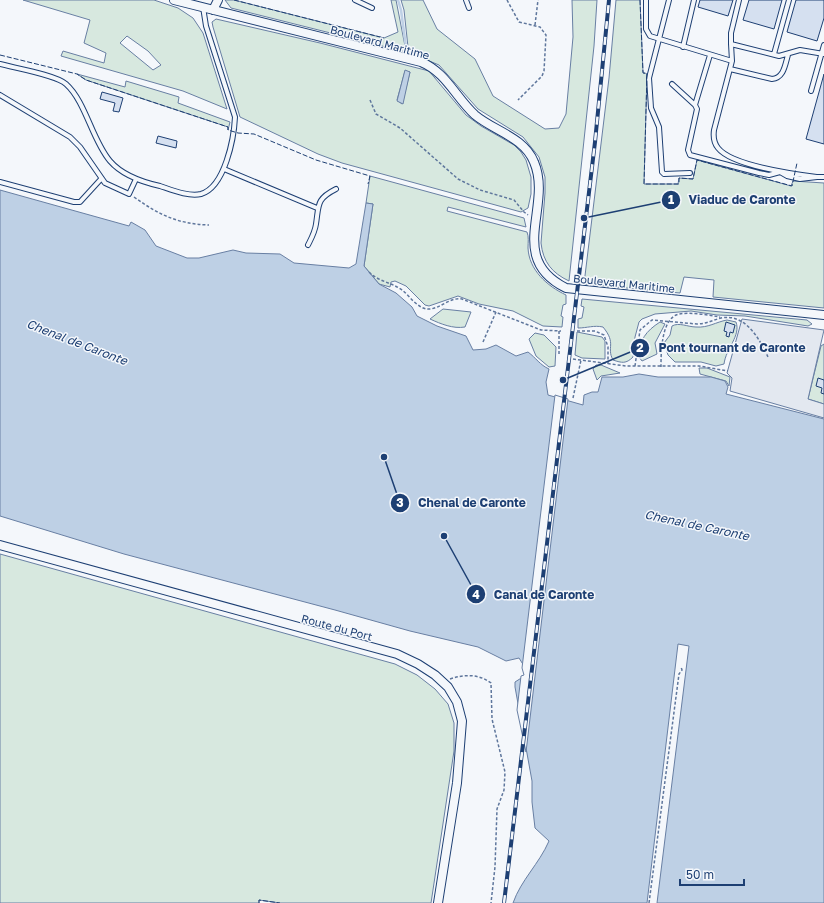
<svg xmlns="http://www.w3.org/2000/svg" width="824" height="903" viewBox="0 0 824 903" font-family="'Golos Text',sans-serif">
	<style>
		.green { fill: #d7e8df; stroke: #687fa3; fill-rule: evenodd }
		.parking { fill: #e3e8f0; stroke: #687fa3 }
		.water { fill: #bed0e5; stroke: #687fa3 }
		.pier { fill: #f4f7fb; stroke: #687fa3 }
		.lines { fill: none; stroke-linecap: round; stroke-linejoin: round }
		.stream { stroke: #bed0e5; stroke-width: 2.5 }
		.building { fill: #d5e0f0; stroke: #1d3f73 }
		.service-casing { stroke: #1d3f73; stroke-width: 6 }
		.minor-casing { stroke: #1d3f73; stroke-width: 10 }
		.path { stroke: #5e769c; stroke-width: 1.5; stroke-dasharray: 3 2; stroke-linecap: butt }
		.service { stroke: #f4f7fb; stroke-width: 4 }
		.minor { stroke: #f4f7fb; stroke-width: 8 }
		.rail-casing { stroke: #1d3f73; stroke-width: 4 }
		.rail { stroke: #f4f7fb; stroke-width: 2.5; stroke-dasharray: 8; stroke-linecap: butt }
		.fence { stroke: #1d3f73; stroke-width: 1; stroke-dasharray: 5 2; stroke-linecap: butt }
		.labels { text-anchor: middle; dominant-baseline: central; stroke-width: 3; stroke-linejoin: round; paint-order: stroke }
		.street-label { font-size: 11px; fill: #1d3f73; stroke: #f4f7fb }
		.water-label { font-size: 12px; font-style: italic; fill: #1d3f73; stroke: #f4f7fb }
		.leader { fill: none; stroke: #1d3f73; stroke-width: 1.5 }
		.callout-dot { fill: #1d3f73; stroke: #f4f7fb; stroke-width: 1.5 }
		.mark-label { font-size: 12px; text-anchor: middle; font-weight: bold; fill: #fff }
		.callout-label { font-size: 12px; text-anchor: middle; font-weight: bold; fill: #1d3f73; stroke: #f4f7fb; stroke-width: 3; stroke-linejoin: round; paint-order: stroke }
	</style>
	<rect width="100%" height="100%" fill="#f4f7fb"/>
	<path class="green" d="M23 0H154L178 8 193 18 203 33 227 109 183 91 61 56 63 51 104 63 106 53 84 43 90 20ZM127 36 148 51 161 65 153 70 120 43Z
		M225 0H234L384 38 398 32 391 0H396L405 46 408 47 404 10 401 0H423L437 29 475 59 493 96 545 129 559 128 566 114 573 37 572 0H597L594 46 569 281C552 273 543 262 541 243L545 193V177L539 157 523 137 478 109 439 65 410 53 231 8Z
		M616 0H640L643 72 647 74 644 184H678L679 178 693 179 697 160 791 186 793 181 824 183V308L713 297 714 280 684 277 680 293 584 284 609 78Z
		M216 19 320 43 429 71 466 115 481 126 514 145 521 152 526 160 531 177V194L528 208 521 212 342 163 318 154 240 117 213 27 212 22ZM405 71 410 72 402 104 397 100Z
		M77 74 125 87 126 81 179 97 178 103 230 122 228 130V127L86 80Z
		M370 176 524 218 526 227 448 207 447 211 527 232C529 237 528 242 528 248 529 270 547 286 566 295V304L563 305 561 316 563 317 562 327 543 326 513 311 479 304 458 296 429 306 425 305 406 286 395 281 391 282 390 287 379 284 364 266 373 204 366 203Z
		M582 299 807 320 812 324 808 326 745 316 717 315 691 311 655 314 642 319 639 322 635 337 633 357C626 364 622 363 613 360 606 347 617 344 603 327 594 325 587 328 578 328V319L582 318 584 307 581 306Z
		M443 309 471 312 465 327C453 329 441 324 430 319Z
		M727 320 736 322C741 336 726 348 724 364L716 366 701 362H675L668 355 664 343 670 335 672 326C679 322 688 327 696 327 708 328 716 322 727 320Z
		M660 322 665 324 655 343 657 354 642 361 639 357C639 340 646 331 660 322Z
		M577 332 602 337 605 341V359L582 358 575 355Z
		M535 333 544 335 556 347 555 366 549 367 536 356 529 339Z
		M824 344V404L808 399 821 346Z
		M596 365H601L620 373 601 376 597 380 593 369Z
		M699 368H707L730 377 729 386 726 381 700 374Z
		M0 554 395 664 417 675 435 689 448 704 454 723V751L431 903H280L259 900V903H0Z"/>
	<path class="parking" d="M742 319 824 330 808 399 824 404V418L730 391 732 378 727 373Z"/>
	<path class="water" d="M405 70 410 72 403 104 397 101Z
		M0 190 129 226 131 222 145 230 156 246 187 258H199L233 250 246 253 280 254 294 263 349 268 356 264 366 203 373 204 364 266 379 284 396 293 412 307 417 316 437 326 466 336 473 350 486 349 496 345 516 356 528 352C536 358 540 365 549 369L546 382 548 395 583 405 584 395 592 392H598L602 377H623L639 374 658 377H711L725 381 728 387 726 394 824 419V903H657L689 646 678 644 647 903H513C521 880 539 864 549 841L535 828 532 802V781L515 687V682L526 675 524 666 519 658 506 661 478 647 410 631 335 610 124 554 0 516Z"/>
	<path class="pier" d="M555 395 568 399 526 752 517 710 521 676 524 675 522 668Z"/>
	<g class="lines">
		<path class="stream" d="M398 0 401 10 406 47"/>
	</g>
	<path class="building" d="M700 0H733L728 16 698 7Z
		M749 0H782L774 29 743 20Z
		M796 0H824V18L817 41 787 32Z
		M824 74V144L806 139Z
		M102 92 123 98 119 112 113 111 115 103 100 99Z
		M158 136 177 141 176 148 156 143Z
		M726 322 735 325 733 333 730 332 729 337 726 336 727 332 724 331Z
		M818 378 824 380V394L821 393 822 388 816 386Z"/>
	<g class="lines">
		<g class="service-casing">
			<path id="service" d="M355 0 372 8
				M466 0 469 8
				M646 0V29L650 36 732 61
				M669 0 649 78 651 108 659 127 662 172 664 174 690 173
				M731 44V33L739 0
				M683 47 694 0
				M774 54 789 0
				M0 64C15 68 56 75 66 84 86 102 92 140 110 161 122 175 142 182 160 186 172 190 189 197 201 194 225 187 234 138 235 117L206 26 203 7
				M730 69 772 79C784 78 785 65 788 55
				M672 84 695 105 697 109 688 150 690 155 759 173 769 175 780 172 787 176 800 179 817 177C794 174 732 166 718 148 714 143 713 137 714 130L732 61 731 44 779 56 800 50 824 54
				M811 91 824 45
				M0 95 70 137 80 147 105 183 129 194 136 179
				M695 105 710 55
				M224 169 317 208
				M817 177H824
				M0 182 74 202H80L101 179
				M308 245C311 239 315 232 316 224 319 205 316 199 336 189"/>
		</g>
		<g class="minor-casing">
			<path id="minor" d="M174 0 421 62C446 72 456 98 475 115 494 131 524 137 534 162 553 206 506 258 566 288L824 315
				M213 10 218 0
				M0 545 397 654 418 664 435 675 448 687 457 702 462 721 457 783 438 903"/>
		</g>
		<path class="path" d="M507 0 519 22 540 27 546 35 544 71 542 76 518 100
			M535 25 538 0
			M370 100 376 114 400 128 458 179 480 190 514 200 524 212 528 215
			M134 197C159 215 178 224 209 225
			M369 272C379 282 391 282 402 290 410 296 418 310 430 309 441 308 450 297 462 299L541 330 561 331
			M559 331V355
			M577 331H595L604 335 608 347V364
			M483 342 496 312
			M573 359 626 366H699L728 371
			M635 366 640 330 652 320 697 324C706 324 713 320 721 318 746 313 760 340 768 357
			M661 367C661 353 661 318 679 314 692 312 707 315 720 317
			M573 398 581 360
			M450 679C465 674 479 674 491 683L492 719 505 772 504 790 497 809 495 867 491 903
			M649 903 679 674 682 670 681 667"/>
		<use href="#service" class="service"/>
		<use href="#minor" class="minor"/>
		<g class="rail-casing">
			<path id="rail" d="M504 903 595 142 609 0"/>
		</g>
		<use href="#rail" class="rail"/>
		<path class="fence" d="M234 0 384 38
			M640 0 643 73 647 74 644 184H679V178L693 179 697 160 792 186 797 163
			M0 55 77 74 86 80 228 127V130L238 133 254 134 316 160 370 176 368 184
			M259 903V900L280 903"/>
	</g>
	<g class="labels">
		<g class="street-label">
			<text transform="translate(380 42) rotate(15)">Boulevard Maritime</text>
			<text transform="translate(624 283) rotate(6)">Boulevard Maritime</text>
			<text transform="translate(337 627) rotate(15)">Route du Port</text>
		</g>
		<g class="water-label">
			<text transform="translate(77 342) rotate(21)">Chenal de Caronte</text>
			<text transform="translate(697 525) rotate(12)">Chenal de Caronte</text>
		</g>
	</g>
	<path class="leader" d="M584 218L671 200M563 380L640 348M384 457L400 503M444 536L476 594"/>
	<g class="callout-dot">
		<circle cx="584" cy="218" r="4"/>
		<circle cx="563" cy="380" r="4"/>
		<circle cx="384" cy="457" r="4"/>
		<circle cx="444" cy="536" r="4"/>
		<circle cx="671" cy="200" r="10"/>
		<circle cx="640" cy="348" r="10"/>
		<circle cx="400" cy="503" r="10"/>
		<circle cx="476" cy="594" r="10"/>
	</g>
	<g class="mark-label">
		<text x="671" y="204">1</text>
		<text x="640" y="352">2</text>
		<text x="400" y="507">3</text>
		<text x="476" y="599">4</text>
	</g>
	<g class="callout-label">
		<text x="742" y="204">Viaduc de Caronte</text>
		<text x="732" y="352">Pont tournant de Caronte</text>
		<text x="472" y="507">Chenal de Caronte</text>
		<text x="544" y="599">Canal de Caronte</text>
	</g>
	<path d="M680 879v6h64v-6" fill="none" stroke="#1d3f73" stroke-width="2"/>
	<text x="686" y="879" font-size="12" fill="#1d3f73" stroke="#f4f7fb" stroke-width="3" paint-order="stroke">50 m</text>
</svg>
